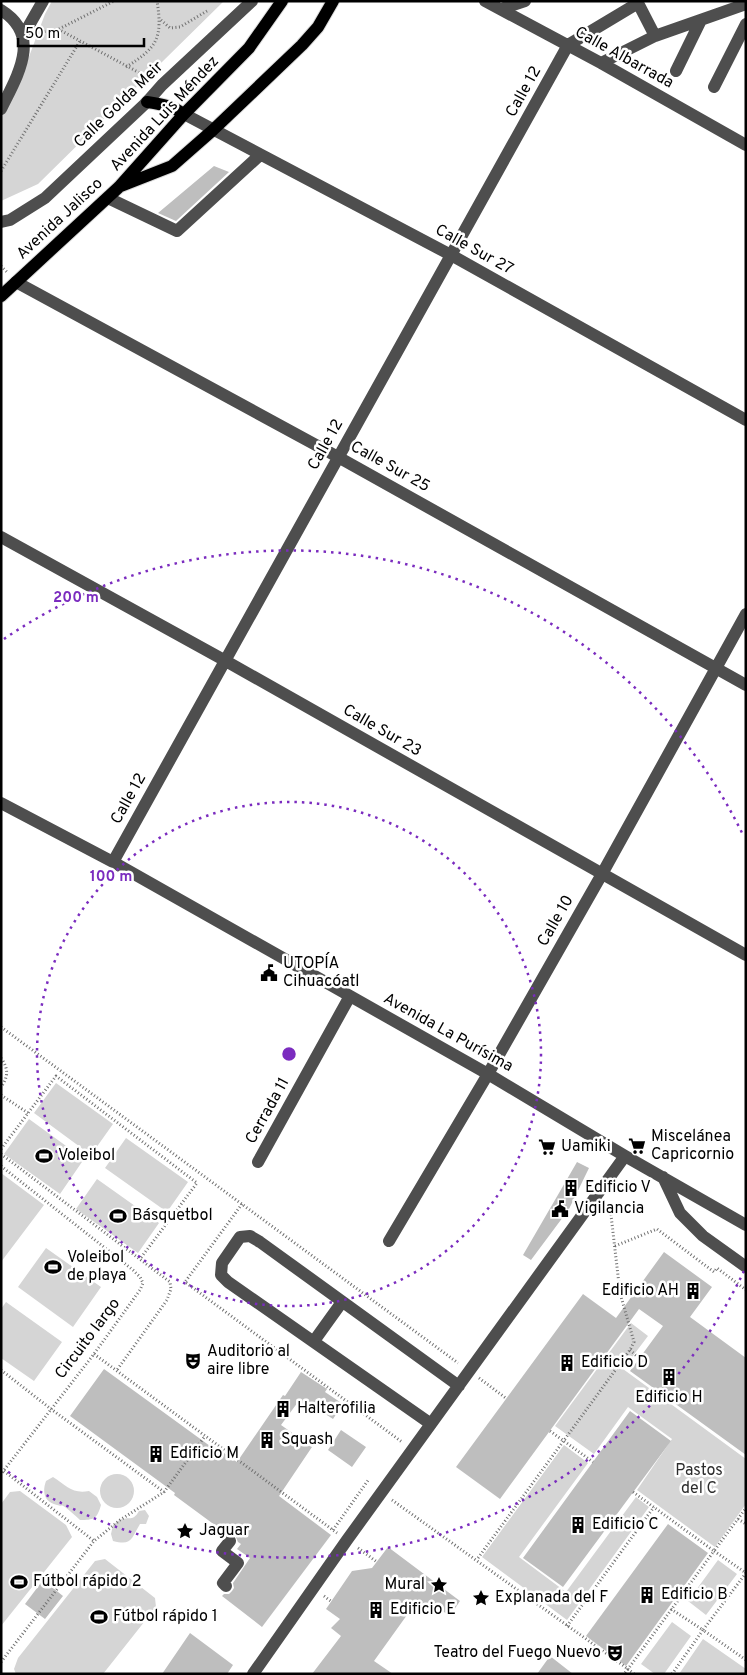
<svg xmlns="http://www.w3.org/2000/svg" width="747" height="1675" viewBox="0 0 747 1675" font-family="Overpass,sans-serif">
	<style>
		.green { fill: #d5d5d5 }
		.building { fill: #bebebe }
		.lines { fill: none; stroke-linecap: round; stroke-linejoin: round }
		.major-casing { stroke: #dbdbdb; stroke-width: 14 }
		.path { stroke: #707070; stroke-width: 3; stroke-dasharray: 1 2.5; stroke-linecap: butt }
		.minor { stroke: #4e4e4e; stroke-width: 12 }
		.major { stroke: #000; stroke-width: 12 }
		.ring { fill: none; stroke: #7b2cbf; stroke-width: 2.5; stroke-dasharray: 2.5 5 }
		.labels { text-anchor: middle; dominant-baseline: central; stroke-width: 5; stroke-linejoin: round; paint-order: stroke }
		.street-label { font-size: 16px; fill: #000; stroke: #fff }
		.poi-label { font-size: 16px; fill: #000; stroke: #fff; text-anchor: start }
		.park-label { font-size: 16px; fill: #2c2c2c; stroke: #fff }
		.centre { fill: #7b2cbf; stroke: #fff; stroke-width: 2.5 }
		.ring-label { font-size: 15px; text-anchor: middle; font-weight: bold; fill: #7b2cbf; stroke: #fff; stroke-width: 5; stroke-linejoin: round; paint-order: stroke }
	</style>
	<rect width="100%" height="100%" fill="#fff"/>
	<path class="green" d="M52 1H224L38 184 1 201V116L24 70 45 14Z
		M56 1083 113 1124 91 1155 34 1113Z
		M29 1119 84 1159 60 1194 4 1154Z
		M126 1138 188 1182 167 1212 105 1168Z
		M1 1173 44 1205 1 1262Z
		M97 1179 159 1223 138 1253 76 1209Z
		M46 1248 101 1287 73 1327 18 1287Z
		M6 1302 62 1342 34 1381 1 1358V1309Z
		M631 1323 648 1336 623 1369 746 1459V1504L715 1547 637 1490 672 1439 628 1407 594 1454 555 1426Z
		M564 1445 588 1463 519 1557 566 1592 636 1497 649 1507 567 1620 482 1557Z
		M100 1491a17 17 0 1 1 34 0a17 17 0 1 1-34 0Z
		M53 1477C67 1486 72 1494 89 1491L97 1497 101 1505C97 1519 94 1520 80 1520 75 1515 70 1511 65 1507 60 1504 63 1507 57 1505 44 1502 42 1492 46 1481Z
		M20 1491 66 1525 72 1537 1 1626V1504L10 1492Z
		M145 1510 149 1516 146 1524H140C131 1539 132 1546 113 1541L111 1534 113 1525C115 1524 117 1521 120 1520 129 1516 133 1522 139 1511Z
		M105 1559 155 1598 156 1607 103 1674H16L14 1669 18 1658 95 1561Z
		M718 1560 737 1574 706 1615 688 1601Z
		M672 1622 691 1636 664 1674H655L641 1664Z
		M703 1639 746 1669V1674H679Z"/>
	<path class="building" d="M214 166 229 172 176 221 158 213Z
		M577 1162 589 1168 569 1209 531 1260 523 1255Z
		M664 1252 712 1287 690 1317 746 1358V1455L630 1371 663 1326 639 1309 500 1499 456 1467 583 1294 616 1318Z
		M104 1369 210 1446 211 1444 237 1462 283 1395 285 1396 301 1372 327 1389 325 1392 343 1404 333 1419 307 1402 304 1406 298 1402 281 1425 312 1447 279 1496 331 1535 262 1627 222 1596 224 1594H229L232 1591 234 1588 233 1583 250 1558 237 1549 241 1544 238 1542 235 1535 232 1533 227 1534 174 1495 175 1493 70 1416Z
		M630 1411 671 1441 563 1587 523 1558Z
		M341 1430 366 1447 352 1467 328 1450Z
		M668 1524 708 1553 626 1666 586 1636Z
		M388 1547 460 1601 450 1616 429 1602 422 1611 407 1615 374 1661 393 1674H312L341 1636 331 1628 340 1619 326 1609 352 1571 372 1568Z
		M43 1580 63 1596 45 1619 25 1604Z
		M190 1633 233 1665 227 1674H162Z
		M550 1656 573 1674H537Z"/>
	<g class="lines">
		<g class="major-casing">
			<path id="major" d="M147 102C161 104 172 106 184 114
				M121 186 172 166 213 130 302 45 318 27 333 1
				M1 296 119 187 184 114 249 48 282 1"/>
		</g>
		<path class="path" d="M161 20 170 28 180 27 207 11
			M59 29 114 1
			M41 32 58 29 149 78
			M126 67C157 48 163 38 157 1
			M1 171 80 41
			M1 266 8 273
			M1 1027 458 1363
			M1 1058C8 1068 9 1076 1 1087
			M1 1095 28 1113
			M1 1149 56 1076 197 1183 140 1259
			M1 1154 170 1282 171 1289 167 1300 117 1370
			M1 1166 133 1270 140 1277 143 1283 140 1290 94 1354 1 1474
			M242 1204 185 1282 402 1442
			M615 1246 657 1229 714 1272 717 1268 746 1290
			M630 1350 639 1358
			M94 1354 337 1533
			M1 1370 51 1409 164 1492
			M479 1378 507 1399
			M550 1431 593 1462
			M4 1471 94 1541
			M633 1492 714 1551 746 1508
			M392 1500 628 1669 624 1674
			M738 1519 746 1524
			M333 1530 369 1479
			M358 1548 377 1562
			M478 1558 630 1350 634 1342 620 1293 611 1215 603 1209
			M746 1573 703 1630 746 1660
			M324 1596 332 1602
			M671 1609 703 1630 672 1674
			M567 1626 654 1507
			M1 1662 94 1541 120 1520 164 1492 205 1436
			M634 1674 628 1669 714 1551 746 1573"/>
		<path class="minor" d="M485 1 601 63 746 145
			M501 9 525 1
			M1 10C43 36 17 76 1 109
			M23 36 43 1
			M601 63 655 36 746 4
			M676 71 701 20
			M714 87 746 24
			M184 114 451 255 746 420
			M108 198 177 231 260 155
			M1 222 10 220 45 198 147 102 162 85 252 1
			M16 282 338 457 746 685
			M1 537 224 660 746 955
			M1 803 113 862 488 1074 625 1156 746 1225
			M113 862 568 45 638 3 655 36
			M258 1162 350 996
			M663 1177 680 1213 703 1236 746 1267
			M389 1241 488 1074 602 874 746 614
			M314 1341 342 1302
			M431 1424 228 1282 221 1275 222 1263 240 1237 250 1236 260 1242 459 1386
			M226 1586 223 1583 238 1563 222 1551 230 1541
			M253 1674 347 1540 625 1156"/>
		<use href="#major" class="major"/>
	</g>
	<g class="ring">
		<circle cx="289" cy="1054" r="252"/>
		<path d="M744 1271A504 504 0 0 1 4 1469M4 639A504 504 0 0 1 744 837"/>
	</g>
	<defs>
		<g id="civic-bare" transform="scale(1.35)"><path d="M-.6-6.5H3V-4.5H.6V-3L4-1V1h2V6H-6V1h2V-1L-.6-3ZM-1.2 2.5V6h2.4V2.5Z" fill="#000" stroke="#fff" stroke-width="2.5" paint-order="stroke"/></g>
		<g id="supermarket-bare" transform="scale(1.35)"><path d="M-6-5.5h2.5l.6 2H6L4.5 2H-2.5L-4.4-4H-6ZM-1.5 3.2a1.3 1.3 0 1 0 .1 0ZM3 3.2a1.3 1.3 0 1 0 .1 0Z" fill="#000" stroke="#fff" stroke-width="2.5" paint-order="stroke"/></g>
		<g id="stadium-bare" transform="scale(1.35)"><path d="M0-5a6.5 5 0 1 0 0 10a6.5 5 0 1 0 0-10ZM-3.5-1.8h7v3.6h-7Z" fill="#000" stroke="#fff" stroke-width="2.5" paint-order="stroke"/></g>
		<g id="building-bare" transform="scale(1.35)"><path d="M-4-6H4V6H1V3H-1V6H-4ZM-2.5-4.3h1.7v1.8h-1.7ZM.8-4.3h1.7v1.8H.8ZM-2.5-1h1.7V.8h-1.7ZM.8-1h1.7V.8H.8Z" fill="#000" stroke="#fff" stroke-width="2.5" paint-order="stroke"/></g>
		<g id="theatre-bare" transform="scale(1.35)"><path d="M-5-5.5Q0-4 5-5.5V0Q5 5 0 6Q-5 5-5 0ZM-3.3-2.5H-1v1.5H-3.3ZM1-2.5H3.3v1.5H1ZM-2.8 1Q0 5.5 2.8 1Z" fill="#000" stroke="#fff" stroke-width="2.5" paint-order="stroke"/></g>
		<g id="sight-bare" transform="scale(1.35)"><path d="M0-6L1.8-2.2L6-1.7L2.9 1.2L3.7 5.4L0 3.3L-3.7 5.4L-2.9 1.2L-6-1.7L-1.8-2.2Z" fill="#000" stroke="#fff" stroke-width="2.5" paint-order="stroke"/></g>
	</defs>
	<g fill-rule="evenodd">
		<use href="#civic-bare" x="269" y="973"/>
		<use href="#supermarket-bare" x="637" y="1146"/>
		<use href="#supermarket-bare" x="547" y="1147"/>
		<use href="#stadium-bare" x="44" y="1156"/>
		<use href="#building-bare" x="571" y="1188"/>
		<use href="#civic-bare" x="560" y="1209"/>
		<use href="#stadium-bare" x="118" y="1216"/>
		<use href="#stadium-bare" x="53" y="1267"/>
		<use href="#building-bare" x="693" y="1291"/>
		<use href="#theatre-bare" x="193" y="1361"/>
		<use href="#building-bare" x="567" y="1363"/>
		<use href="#building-bare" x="669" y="1377"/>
		<use href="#building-bare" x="283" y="1409"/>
		<use href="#building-bare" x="267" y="1440"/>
		<use href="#building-bare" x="156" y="1454"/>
		<use href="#building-bare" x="578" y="1525"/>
		<use href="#sight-bare" x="185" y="1531"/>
		<use href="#stadium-bare" x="19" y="1582"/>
		<use href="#sight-bare" x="439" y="1585"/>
		<use href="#building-bare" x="647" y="1595"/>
		<use href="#sight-bare" x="481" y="1598"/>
		<use href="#building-bare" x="376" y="1610"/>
		<use href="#stadium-bare" x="99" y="1617"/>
		<use href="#theatre-bare" x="615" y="1653"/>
	</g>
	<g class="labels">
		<g class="street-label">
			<text transform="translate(624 58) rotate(29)">Calle Albarrada</text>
			<text transform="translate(524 92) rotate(-61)">Calle 12</text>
			<text transform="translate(119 105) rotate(-44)">Calle Golda Meir</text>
			<text transform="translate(165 114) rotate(-47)">Avenida Luis Méndez</text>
			<text transform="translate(60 219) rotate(-43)">Avenida Jalisco</text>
			<text transform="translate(474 250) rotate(29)">Calle Sur 27</text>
			<text transform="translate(326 445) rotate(-61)">Calle 12</text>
			<text transform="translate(390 467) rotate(29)">Calle Sur 25</text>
			<text transform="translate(382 731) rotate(30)">Calle Sur 23</text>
			<text transform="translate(129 799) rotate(-61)">Calle 12</text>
			<text transform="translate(556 921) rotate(-60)">Calle 10</text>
			<text transform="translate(448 1033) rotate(29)">Avenida La Purísima</text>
			<text transform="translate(268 1111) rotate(-61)">Cerrada 11</text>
			<text transform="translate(88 1339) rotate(-53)">Circuito largo</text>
		</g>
		<g class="poi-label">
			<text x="283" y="964">UTOPÍA<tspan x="283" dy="18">Cihuacóatl</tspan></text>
			<text x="651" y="1137">Miscelánea<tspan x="651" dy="18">Capricornio</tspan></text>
			<text x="561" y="1147">Uamiki</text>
			<text x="58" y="1156">Voleibol</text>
			<text x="585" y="1188">Edificio V</text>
			<text x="574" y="1209">Vigilancia</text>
			<text x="132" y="1216">Básquetbol</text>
			<text x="67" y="1258">Voleibol<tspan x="67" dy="18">de playa</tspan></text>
			<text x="679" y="1291" text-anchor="end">Edificio AH</text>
			<text x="207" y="1352">Auditorio al<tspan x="207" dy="18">aire libre</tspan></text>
			<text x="581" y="1363">Edificio D</text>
			<text x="669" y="1398" text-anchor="middle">Edificio H</text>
			<text x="297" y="1409">Halterofilia</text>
			<text x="281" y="1440">Squash</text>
			<text x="170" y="1454">Edificio M</text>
			<text x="592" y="1525">Edificio C</text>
			<text x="199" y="1531">Jaguar</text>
			<text x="33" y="1582">Fútbol rápido 2</text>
			<text x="425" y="1585" text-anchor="end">Mural</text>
			<text x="661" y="1595">Edificio B</text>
			<text x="495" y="1598">Explanada del F</text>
			<text x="390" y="1610">Edificio E</text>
			<text x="113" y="1617">Fútbol rápido 1</text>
			<text x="601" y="1653" text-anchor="end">Teatro del Fuego Nuevo</text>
		</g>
		<g class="park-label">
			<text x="699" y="1471">Pastos<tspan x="699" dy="18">del C</tspan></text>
		</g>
	</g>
	<circle cx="289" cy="1054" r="8" class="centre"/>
	<g class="ring-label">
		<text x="76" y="602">200 m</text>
		<text x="111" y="881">100 m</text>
	</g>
	<rect width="747" height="1675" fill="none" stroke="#000000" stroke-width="5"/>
	<path d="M18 38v8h126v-8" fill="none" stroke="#000000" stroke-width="2.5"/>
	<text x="25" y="38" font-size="15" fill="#000000" stroke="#ffffff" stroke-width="4" paint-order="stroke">50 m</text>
</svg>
